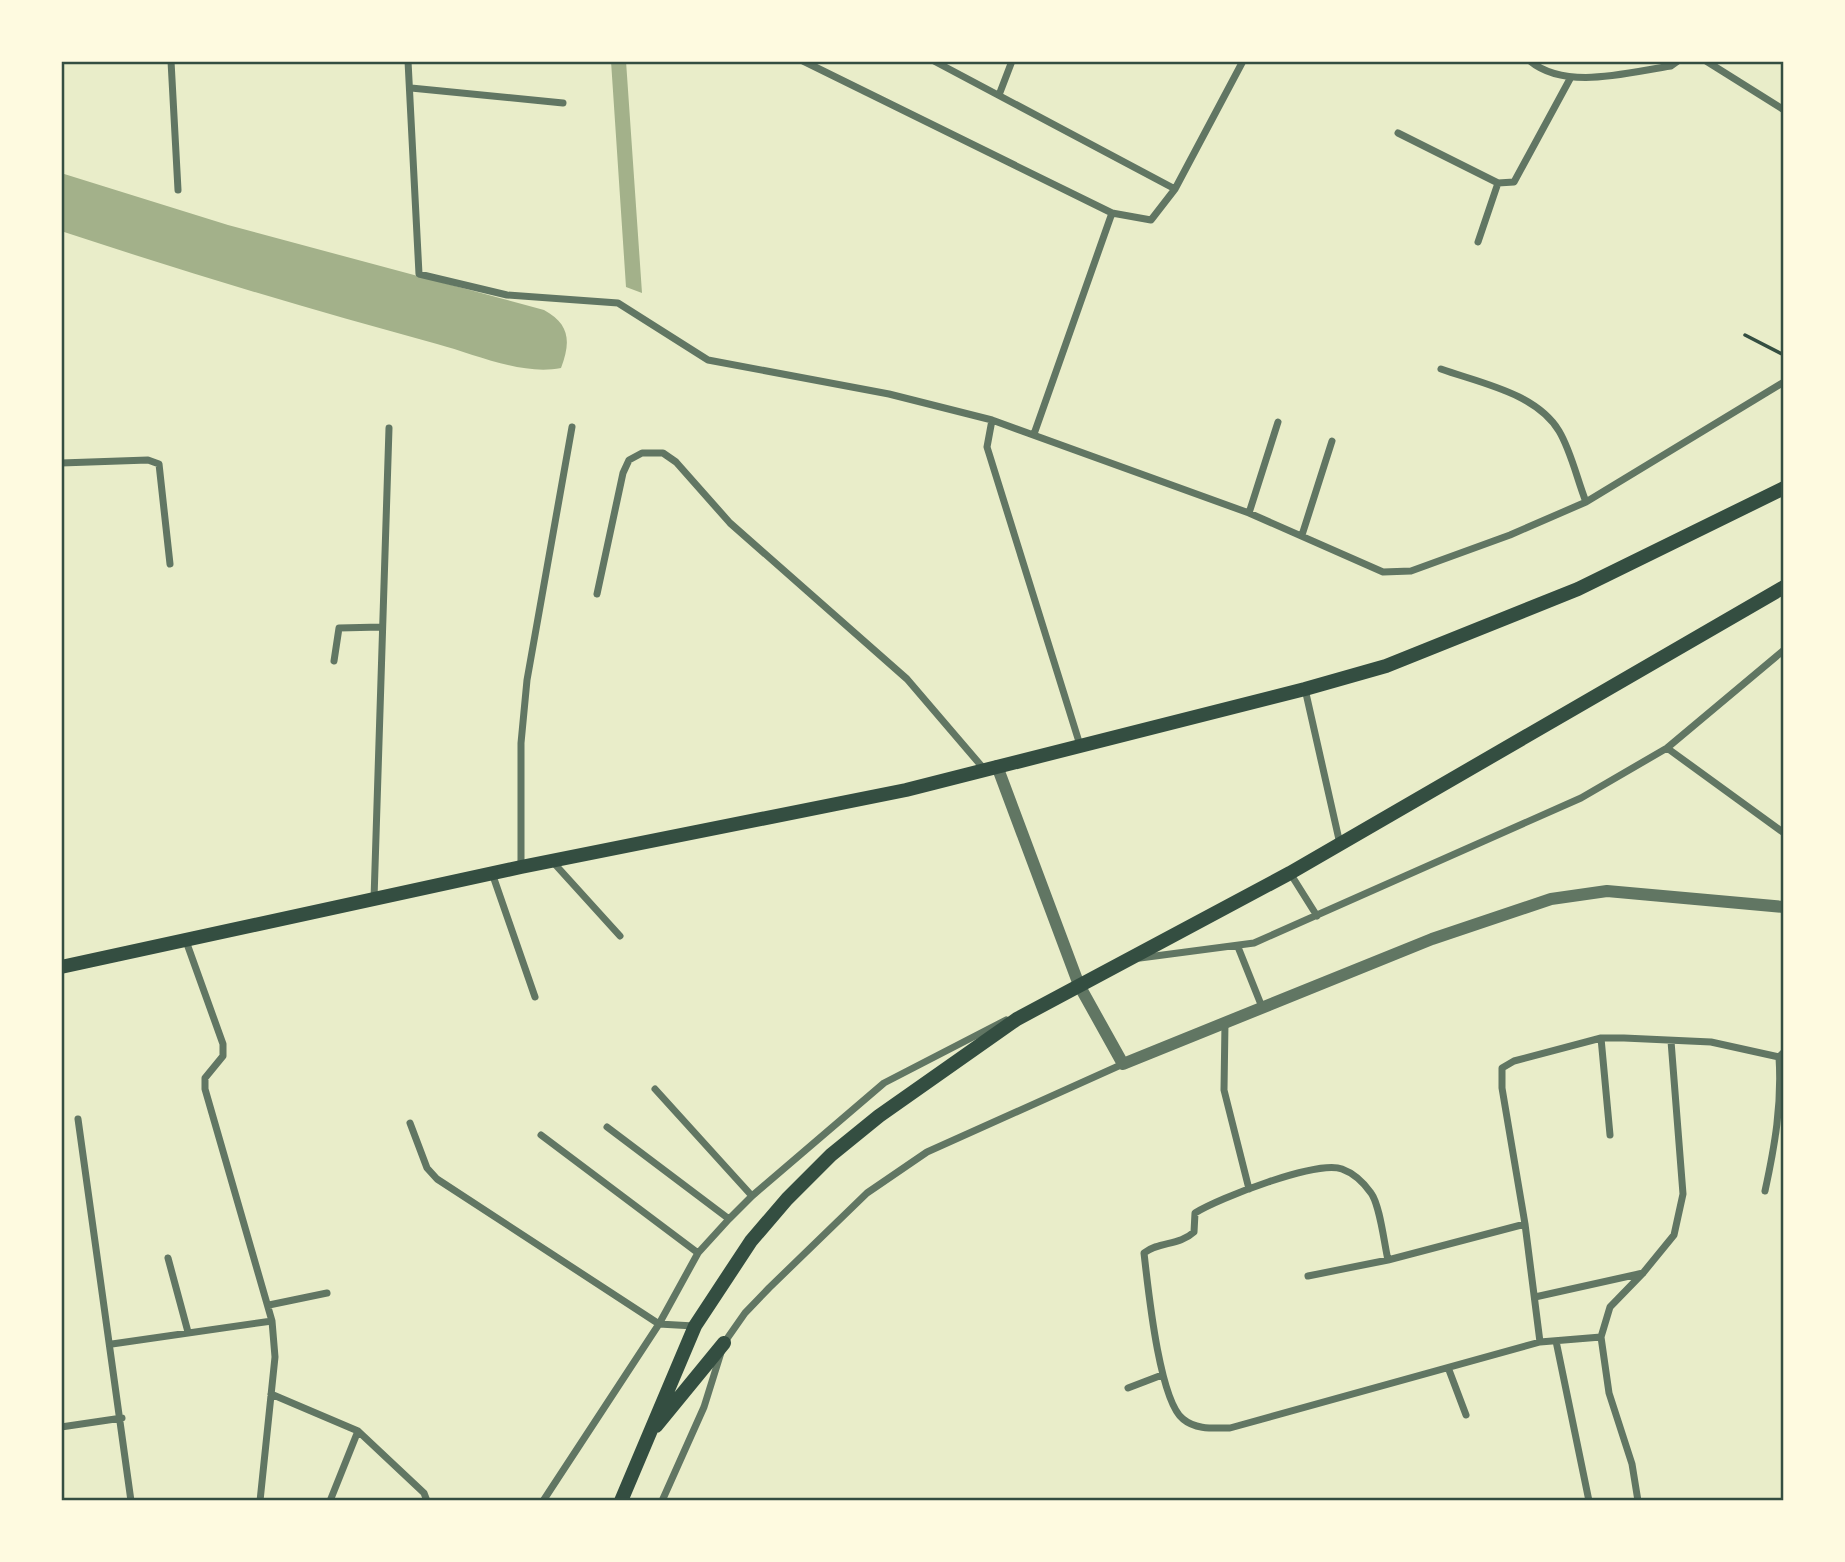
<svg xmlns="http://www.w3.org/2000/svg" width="1845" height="1562" viewBox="0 0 1845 1562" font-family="Commissioner,sans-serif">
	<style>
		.water { fill: #a3b18a }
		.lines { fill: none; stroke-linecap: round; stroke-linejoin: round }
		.path { stroke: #344e41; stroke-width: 3.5 }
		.minor { stroke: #617663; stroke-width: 7 }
		.tertiary { stroke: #617663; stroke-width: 12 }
		.secondary { stroke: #344e41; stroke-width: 14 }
		.neatline { fill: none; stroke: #344e41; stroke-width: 2.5 }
	</style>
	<rect width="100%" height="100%" fill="#e9edc9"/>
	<path class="water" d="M611 61H626L642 293 626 287Z
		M61 173 228 225 544 310C570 324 571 342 561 368 522 376 475 354 437 344 311 310 185 272 61 231Z"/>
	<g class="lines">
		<path class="path" d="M1745 335 1784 355"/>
		<path class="minor" d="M171 61 178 190
			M408 61 419 274 507 295 618 303 708 360 889 394 992 420 1249 513 1383 572 1411 571 1510 535 1586 502 1784 382
			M803 61 1112 213 1151 220 1175 189 1243 61
			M934 61 1175 189
			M1530 61C1566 91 1630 72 1671 66L1678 61
			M1706 61 1784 110
			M411 88 563 103
			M999 95 1012 61
			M1398 133 1498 183 1514 182 1571 77
			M1478 242 1498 183
			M1441 369C1480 383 1536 393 1559 431 1571 451 1577 479 1586 502
			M992 420 987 447 1080 745
			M1034 434 1112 213
			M61 463 148 460 159 464 170 564
			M1249 513 1278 422
			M1302 535 1332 441
			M597 594 623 473 629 460 642 453H663L676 462 730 523 907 679 984 769
			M334 661 339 628 381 627
			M1305 689 1340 844
			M1667 748 1784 833
			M552 861 620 936
			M521 867V743L527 680 572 427
			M492 873 535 997
			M1290 873 1317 916
			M374 899 389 428
			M186 941 223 1044V1056L205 1078V1089L272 1321 275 1357 260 1501
			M1238 947 1262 1007
			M1140 958 1254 943 1581 798 1667 748 1784 650
			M1225 1023 1224 1090 1249 1189
			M1601 1038 1610 1135
			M655 1089 752 1196
			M78 1119 131 1501
			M410 1123 427 1168 437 1179 659 1324 694 1326
			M607 1127 729 1219
			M541 1135 698 1253
			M1765 1191C1775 1145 1782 1104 1779 1057
			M168 1258 188 1332
			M1388 1260C1384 1243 1380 1205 1371 1193 1364 1183 1353 1173 1342 1169 1317 1160 1219 1198 1195 1213L1194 1232C1179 1246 1159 1241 1144 1253 1148 1287 1159 1400 1183 1419 1196 1430 1214 1428 1230 1428L1540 1342 1601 1337 1609 1393 1632 1464 1638 1501
			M1308 1276 1388 1260 1525 1224
			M1535 1297 1643 1273
			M269 1305 327 1293
			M1601 1337 1610 1307 1643 1273 1674 1235 1683 1194 1671 1041
			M1556 1341 1589 1501
			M1540 1342 1525 1224 1502 1088V1068L1514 1061 1601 1038H1624L1711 1042 1779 1057 1784 1052
			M112 1344 272 1321
			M1449 1370 1466 1415
			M1128 1388 1162 1375
			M271 1394 358 1431 424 1493 427 1501
			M61 1427 122 1418
			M330 1501 358 1431
			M543 1501 659 1324 698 1253 729 1219 752 1196 884 1083 1006 1020
			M662 1501 704 1407 724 1343 745 1313 769 1288 867 1193 927 1152 1123 1064"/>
		<path class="tertiary" d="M997 766 1079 985 1123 1064 1432 939 1551 899 1607 891 1784 907"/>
		<path class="secondary" d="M61 967 521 867 906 790 1305 689 1386 666 1578 589 1784 488
			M656 1426 724 1343
			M621 1501 695 1326 751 1241 787 1199 831 1155 879 1116 1017 1019 1290 873 1784 587"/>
	</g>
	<rect width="1845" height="1562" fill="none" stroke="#fefae0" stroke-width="126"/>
	<rect x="63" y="63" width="1719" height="1436" class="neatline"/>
</svg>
